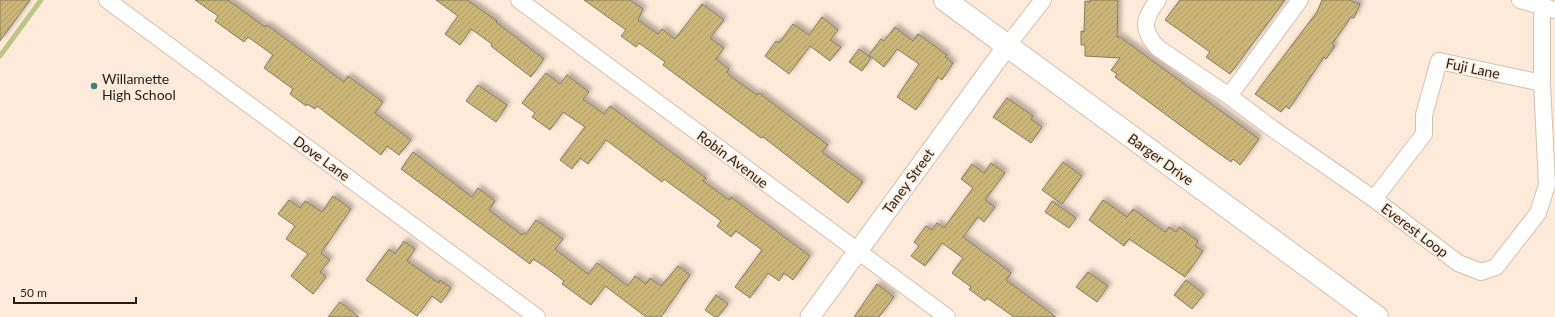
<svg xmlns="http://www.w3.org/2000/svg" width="1555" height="317" viewBox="0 0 1555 317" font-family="Lato,sans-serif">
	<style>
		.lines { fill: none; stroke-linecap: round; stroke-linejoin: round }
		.stream { stroke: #bbc686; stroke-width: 5 }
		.building { fill: url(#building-hatch); stroke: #827a65; filter: url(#shadow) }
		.minor-casing { stroke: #d3c0ae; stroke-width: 18 }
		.tertiary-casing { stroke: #d3c0ae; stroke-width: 21 }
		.secondary-casing { stroke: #d3c0ae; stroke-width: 24 }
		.minor { stroke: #fff; stroke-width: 16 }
		.tertiary { stroke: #fff; stroke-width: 19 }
		.secondary { stroke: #fff; stroke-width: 22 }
		.poi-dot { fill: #3a8384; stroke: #feead8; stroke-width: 1.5 }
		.labels { text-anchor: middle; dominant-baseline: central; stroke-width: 3; stroke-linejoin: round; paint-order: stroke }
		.street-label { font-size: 14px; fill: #251e18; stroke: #feead8 }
		.poi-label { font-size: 14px; fill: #251e18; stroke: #feead8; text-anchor: start }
	</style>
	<defs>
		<pattern id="building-hatch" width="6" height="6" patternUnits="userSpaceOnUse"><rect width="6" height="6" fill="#ccb677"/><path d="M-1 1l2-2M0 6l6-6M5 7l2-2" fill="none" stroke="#af9c66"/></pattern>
		<filter id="shadow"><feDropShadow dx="3.5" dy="-3.5" stdDeviation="2" flood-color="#0004"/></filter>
	</defs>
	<rect width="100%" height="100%" fill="#feead8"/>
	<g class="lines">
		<path class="stream" d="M0 56 41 0"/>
	</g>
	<path class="building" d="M0 0H30L0 41Z
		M195 0H228L265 27 267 25 344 82 348 76 383 102 375 113 411 140 399 155 387 146 381 155 317 106 315 109 307 104 306 106 290 94 293 89 264 68 273 55 248 37 244 42 215 21 218 16Z
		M436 0H467L497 21 496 22 544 59 531 77 491 46 492 44 471 29 460 45 445 34 458 16Z
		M584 0H630L643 9 638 20 658 34 662 29 675 39 702 4 724 20 710 38 724 48 716 59 729 69 727 72 730 76 757 95 759 93 828 145 822 152 863 182 848 203 763 137 761 138 663 65 665 62 639 43 636 47 621 36 626 30Z
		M1090 0H1118L1117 37H1120L1259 139 1240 165 1233 159 1231 162 1207 145 1115 77 1117 74 1111 70 1120 58 1085 56V45H1081V31L1084 32 1085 1 1090 2Z
		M1180 0H1285L1230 74 1206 57 1210 52 1165 20Z
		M1322 0H1349L1360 4 1354 18 1350 17 1347 23 1332 44 1335 46 1326 59 1324 57 1289 109 1286 106 1281 112 1255 94 1317 12Z
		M822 17 838 30 830 40 841 47 830 61 810 46 789 74 765 56 776 41 779 43 793 24 809 35Z
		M895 27 913 41 918 34 947 55 945 57 953 63 942 80 938 77 916 110 897 97 919 64 897 49 884 67 869 55 881 39 884 41Z
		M859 49 871 58 862 71 849 62Z
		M546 73 560 84 567 75 589 92 583 99 604 114 610 106 706 178 703 181 729 200 731 197 810 256 793 280 784 273 779 281 768 273 750 298 735 287 762 250 736 231 731 237 717 226 721 221 716 217 664 179 662 182 606 140 588 164 580 158 572 169 560 160 585 127 563 112 550 130 532 117 535 113 522 103Z
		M478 85 507 105 496 122 466 101Z
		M1007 98 1033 116 1031 119 1042 127 1031 143 993 117Z
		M413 152 472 197 478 188 495 201 489 210 522 235 524 233 526 234 536 220 563 239 555 249 588 274 597 263 628 286 635 276 646 284 650 278 661 286 678 266 690 275 661 317H646L605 286 591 305 562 284 564 281 544 266 533 259 530 264 401 169Z
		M1063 162 1082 176 1062 204 1042 190Z
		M991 163 1005 173 985 200 995 207 984 222 978 217 963 237 1009 271 1011 273 1006 280 1056 317H1014L987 298 985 301 969 289 971 287 952 273 963 258 942 243 925 266 911 256 919 246 914 242 926 226 932 230 937 223 944 228 973 188 961 179 972 164 984 173Z
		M333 196 351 209 321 253 330 260 320 272 326 277 313 294 291 276 308 254 286 239 295 226 278 214 289 200 300 208 305 201 322 212Z
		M1103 200 1127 217 1133 209 1165 232 1169 227 1176 232 1179 227 1198 241 1195 246 1203 251 1185 277 1129 239 1124 246 1089 220Z
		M1052 201 1076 218 1069 228 1045 212Z
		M404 241 415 249 407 261 439 283 440 280 451 288 441 303 432 296 417 316 366 280 389 249 395 254Z
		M1088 272 1108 286 1097 302 1076 287Z
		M1186 280 1204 294 1192 309 1174 295Z
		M877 284 894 297 879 317H854Z
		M716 295 728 304 718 317H715L705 310Z
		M340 302 359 317H328Z"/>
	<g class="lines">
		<g class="minor-casing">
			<path id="minor" d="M107 0 537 317
				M519 0 947 317
				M1158 0C1143 19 1141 30 1158 48L1229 96 1273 129 1374 199 1458 263 1481 272 1496 267 1538 213 1547 185 1542 83V8
				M1520 0 1555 10
				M1007 46 1043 0
				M1229 96 1300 0
				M1374 199 1424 134V115L1439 61 1542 83"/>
		</g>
		<g class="tertiary-casing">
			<path id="tertiary" d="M810 317 1007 46"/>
		</g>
		<g class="secondary-casing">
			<path id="secondary" d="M945 0 1377 317"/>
		</g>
		<use href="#minor" class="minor"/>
		<use href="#tertiary" class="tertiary"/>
		<use href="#secondary" class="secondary"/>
	</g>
	<circle class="poi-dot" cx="94" cy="86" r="4"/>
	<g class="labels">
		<g class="street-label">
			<text transform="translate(1473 68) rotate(12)">Fuji Lane</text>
			<text transform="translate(322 158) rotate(36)">Dove Lane</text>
			<text transform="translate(733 159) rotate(37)">Robin Avenue</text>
			<text transform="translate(1161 159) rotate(36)">Barger Drive</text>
			<text transform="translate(908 181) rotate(-54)">Taney Street</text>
			<text transform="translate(1415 230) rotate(37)">Everest Loop</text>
		</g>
		<g class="poi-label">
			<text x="102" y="78">Willamette<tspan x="102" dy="16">High School</tspan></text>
		</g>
	</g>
	<path d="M14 297v6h122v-6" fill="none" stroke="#251e18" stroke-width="2"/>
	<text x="20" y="297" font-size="12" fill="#251e18" stroke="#feead8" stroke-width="3" paint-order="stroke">50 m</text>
</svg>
